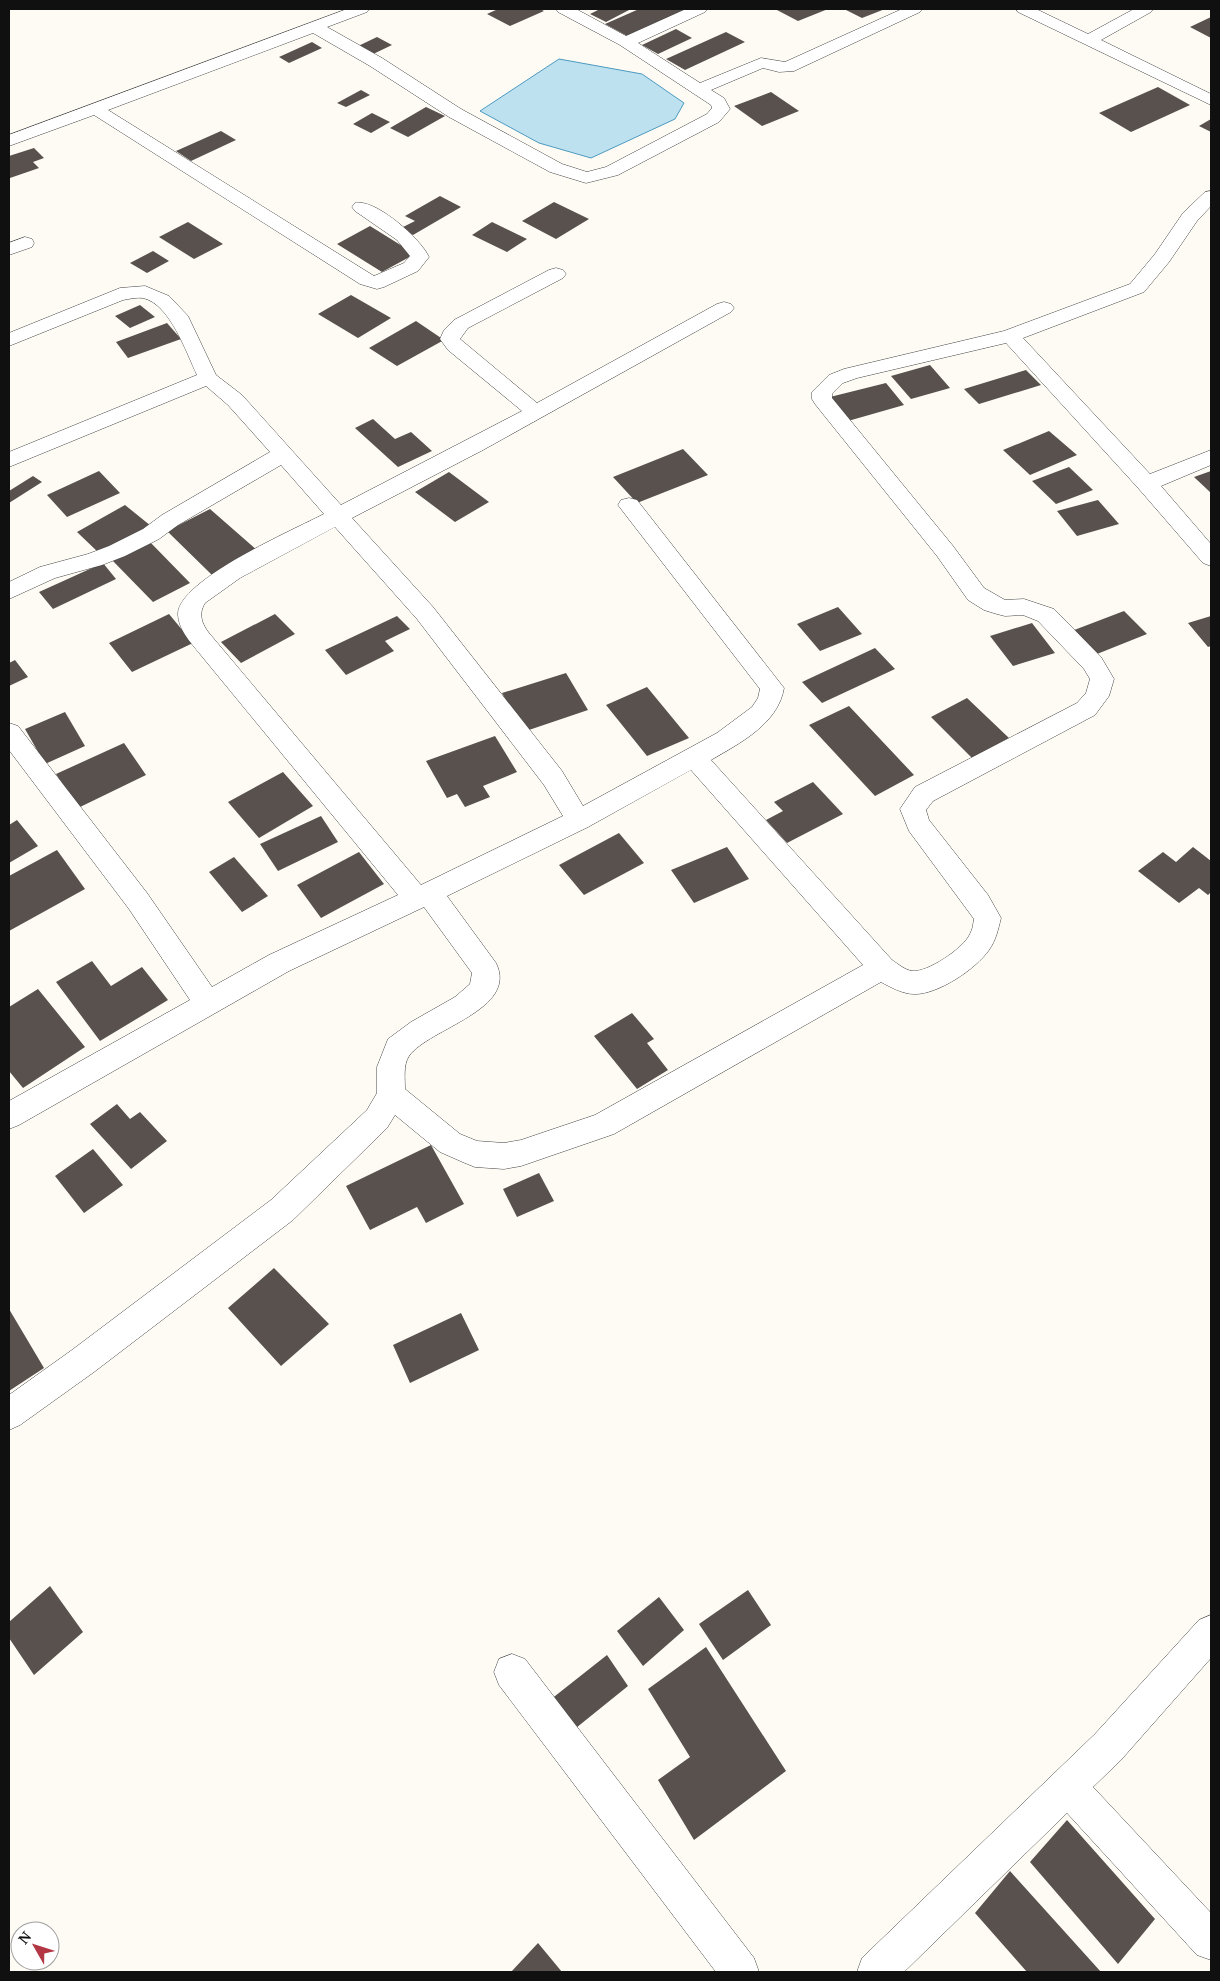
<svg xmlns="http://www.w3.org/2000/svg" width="1220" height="1981" viewBox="0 0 1220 1981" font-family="'Noto Serif',serif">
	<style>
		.water { fill: #bee1f0; stroke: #4c9ac0 }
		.building { fill: #58514d }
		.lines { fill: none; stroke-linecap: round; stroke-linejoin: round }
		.minor-casing { stroke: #434343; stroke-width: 1 }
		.minor { fill: #fff; fill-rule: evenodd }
	</style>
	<rect width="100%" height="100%" fill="#fefbf4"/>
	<path class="water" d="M559 59 642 74 684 103 675 119 591 158 539 143 480 111Z"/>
	<path class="building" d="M498 9H540L544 11 510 26 487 14Z
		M600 9H631L606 22 590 14Z
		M639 9H684L688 11 629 37 605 24Z
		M775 9H828L798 21Z
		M844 9H885L862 18Z
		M1211 17V38L1190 27Z
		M676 29 692 38 658 54 642 45Z
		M726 32 745 42 685 70 666 59Z
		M377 37 392 45 369 56 354 48Z
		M312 42 322 48 289 63 279 57Z
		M1158 87 1190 105 1131 132 1099 113Z
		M361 90 370 95 346 107 337 103Z
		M771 92 799 111 762 126 734 106Z
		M426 107 445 116 408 137 390 128Z
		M372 113 390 122 371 133 353 124Z
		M1211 119V132L1199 126Z
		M221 131 236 140 191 161 176 151Z
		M34 148 44 158 33 162 39 168 10 178 9 156Z
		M440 196 461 207 413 235 401 228 415 221 405 216Z
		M554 202 589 219 556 239 522 221Z
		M188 222 223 244 194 259 159 237Z
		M492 222 527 239 507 252 472 235Z
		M370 226 415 254 382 272 337 244Z
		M153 251 169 261 147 273 130 263Z
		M351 295 391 318 358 338 318 314Z
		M140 305 155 317 130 328 115 316Z
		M416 321 444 340 397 366 369 348Z
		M167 323 181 339 128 358 116 342Z
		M930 365 950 388 911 399 891 376Z
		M1026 370 1041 385 979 404 964 389Z
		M886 383 904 405 848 421 830 397Z
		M373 419 395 439 411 432 432 451 398 467 355 428Z
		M1049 431 1077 455 1030 475 1003 450Z
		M683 449 708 475 637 503 613 477Z
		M1069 467 1093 490 1056 504 1032 481Z
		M99 471 120 493 67 517 47 495Z
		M1211 471V493L1194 477Z
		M449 472 489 502 455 522 415 492Z
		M33 476 42 482 9 503V491Z
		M1098 500 1119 524 1077 536 1057 511Z
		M125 505 151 526 100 554 77 532Z
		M210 509 259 552 212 575 167 531Z
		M149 541 190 583 153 602 112 560Z
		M103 563 116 579 53 609 39 592Z
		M838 607 862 634 820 651 797 624Z
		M1124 611 1147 634 1092 656 1069 632Z
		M169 614 193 643 132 672 109 643Z
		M275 614 295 634 241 663 221 642Z
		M397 616 410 629 385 641 394 651 346 675 325 650Z
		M1211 616V646L1208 647 1188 623Z
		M1032 623 1055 653 1013 666 990 636Z
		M875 648 895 669 822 703 802 682Z
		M15 660 28 677 9 686V663Z
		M566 673 588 710 523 732 502 693Z
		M647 687 689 738 647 756 606 705Z
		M967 698 1009 738 972 758 931 717Z
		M849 706 914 775 875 796 809 725Z
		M65 712 85 746 45 764 25 729Z
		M495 736 517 772 483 786 490 797 465 807 457 794 447 798 426 761Z
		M124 743 146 775 78 808 56 774Z
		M283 772 313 806 259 838 228 802Z
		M813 782 843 814 787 843 766 820 783 811 774 802Z
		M321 816 338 842 278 871 260 844Z
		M17 820 38 846 9 863V825Z
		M619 833 644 863 584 895 559 865Z
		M727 847 749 879 694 903 671 870Z
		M1193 847 1211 861V892L1208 895 1199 888 1179 903 1138 871 1163 852 1176 862Z
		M57 850 85 889 9 931V876Z
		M359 852 384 884 321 918 297 885Z
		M234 857 268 896 242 912 209 872Z
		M92 961 111 986 142 967 168 1000 100 1041 56 982Z
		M38 989 85 1047 23 1088 9 1071V1007Z
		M632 1013 654 1039 647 1043 668 1070 637 1089 594 1036Z
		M117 1104 130 1119 140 1112 167 1141 131 1169 90 1124Z
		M431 1145 464 1204 426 1223 417 1207 370 1230 346 1186Z
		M93 1149 123 1185 84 1213 55 1176Z
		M539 1173 554 1201 517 1217 503 1189Z
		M274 1268 329 1324 281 1366 228 1308Z
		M9 1309 44 1368 9 1391Z
		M461 1313 479 1350 410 1383 393 1345Z
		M50 1586 83 1632 34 1675 9 1638V1622Z
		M748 1590 771 1625 723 1660 699 1624Z
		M659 1597 684 1630 643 1666 617 1631Z
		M706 1647 786 1771 694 1840 658 1780 690 1757 648 1689Z
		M607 1655 628 1686 571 1732 550 1700Z
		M1067 1820 1155 1919 1118 1964 1030 1862Z
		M1010 1871 1101 1972H1027L975 1913Z
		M538 1943 562 1972H511Z"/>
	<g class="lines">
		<g class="minor-casing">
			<path id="minor" d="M347 9H369L367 12 327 27 382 58 461 109 562 164 587 172 606 167 707 114 712 108 711 105 620 45 558 12 556 9H576L626 36 686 9H707L705 12 638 43 700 83 761 58 785 62 902 9H922L920 12 794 71 779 72 763 68 711 90 724 98 730 109 719 122 618 175 586 183 550 172 449 117 370 66 313 33 108 110 374 276 404 263 410 256 397 240 355 211 352 207 355 203C375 198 421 239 429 257L418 271 384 287 377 289 360 284 94 115 9 146V135Z
				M1016 9H1036L1088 34 1134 9H1153L1151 12 1101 40 1211 94V105L1018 12Z
				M1211 191V206L1197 221 1169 262 1144 292 1023 338 1150 474 1211 450V465L1161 486 1211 544V566L1203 563 1139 489 1006 343 857 378 843 383 832 394V398L953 546 984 588 1005 600 1024 599 1054 609 1101 657 1114 679 1109 696 1095 715 933 801 926 810 929 820 988 895 1001 918C998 930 996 940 989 950 976 969 937 995 914 994 903 994 890 987 881 982L614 1134 521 1166 504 1169 475 1167 465 1163 440 1152 395 1115 387 1128 293 1220 94 1372 20 1425 9 1430V1395L72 1350 271 1200 367 1110 377 1093V1067L388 1039 411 1022 455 997 470 984 472 973 424 907 289 971 19 1125 9 1129V1101L190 1000 129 909 9 750V723L18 726 147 893 212 987 269 955 398 895 200 654C191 643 178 629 178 614 178 580 295 529 324 514L281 465 178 525 159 539 125 556 102 565 55 578 9 599V582L40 567 88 554 109 546 143 529 162 515 270 452 228 405 206 386 9 467V452L197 375C186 352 170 304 143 298 137 297 129 299 123 300L9 346V333L120 288 145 286 169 296 188 316 216 375 242 395 341 505 522 411 448 350 440 339 444 330 454 320 549 270 556 268 563 270 566 274 563 278 468 328 460 339 537 403 717 304 724 302 731 304 734 308 731 312 483 450 352 518 433 607 562 771 583 806 717 733 752 707 758 698 760 689 618 505 621 500 629 498 637 500 784 688C778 724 740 743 711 760L892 960C898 964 905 970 912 971 927 973 964 948 970 934 973 929 973 924 974 919L909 831 900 809 915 787 1077 703 1086 693 1090 679 1084 669 1038 621 1023 615 1005 616 997 614 984 610 968 600 937 556 815 404 812 399V392L829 375 844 369 1004 331 1130 284 1155 254 1183 213 1205 192ZM335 527 417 619 544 785 563 816 421 885 209 633C202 624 198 614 205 603L240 578ZM691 770 863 965 595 1115 521 1140 504 1143 477 1141 460 1134 405 1089C405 1079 403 1065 409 1056 429 1028 519 1010 496 963L447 896 588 827Z
				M25 237 32 239 34 243 32 247 9 255V243Z
				M1211 1615V1658L1121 1760 1093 1787 1211 1913V1960L1197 1955 1067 1813 904 1972H857L862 1958 1095 1734 1199 1620Z
				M512 1654 525 1659 754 1958 759 1972H716L499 1685 494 1672 499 1659Z"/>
		</g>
		<use href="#minor" class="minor"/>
	</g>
	<rect width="1220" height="1981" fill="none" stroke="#101010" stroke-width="20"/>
	<g transform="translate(35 1946) rotate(309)"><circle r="24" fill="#ffffff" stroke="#9f9f9f"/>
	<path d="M0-4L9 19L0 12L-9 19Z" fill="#b23644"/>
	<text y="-8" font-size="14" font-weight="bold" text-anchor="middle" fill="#101010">N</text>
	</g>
</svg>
